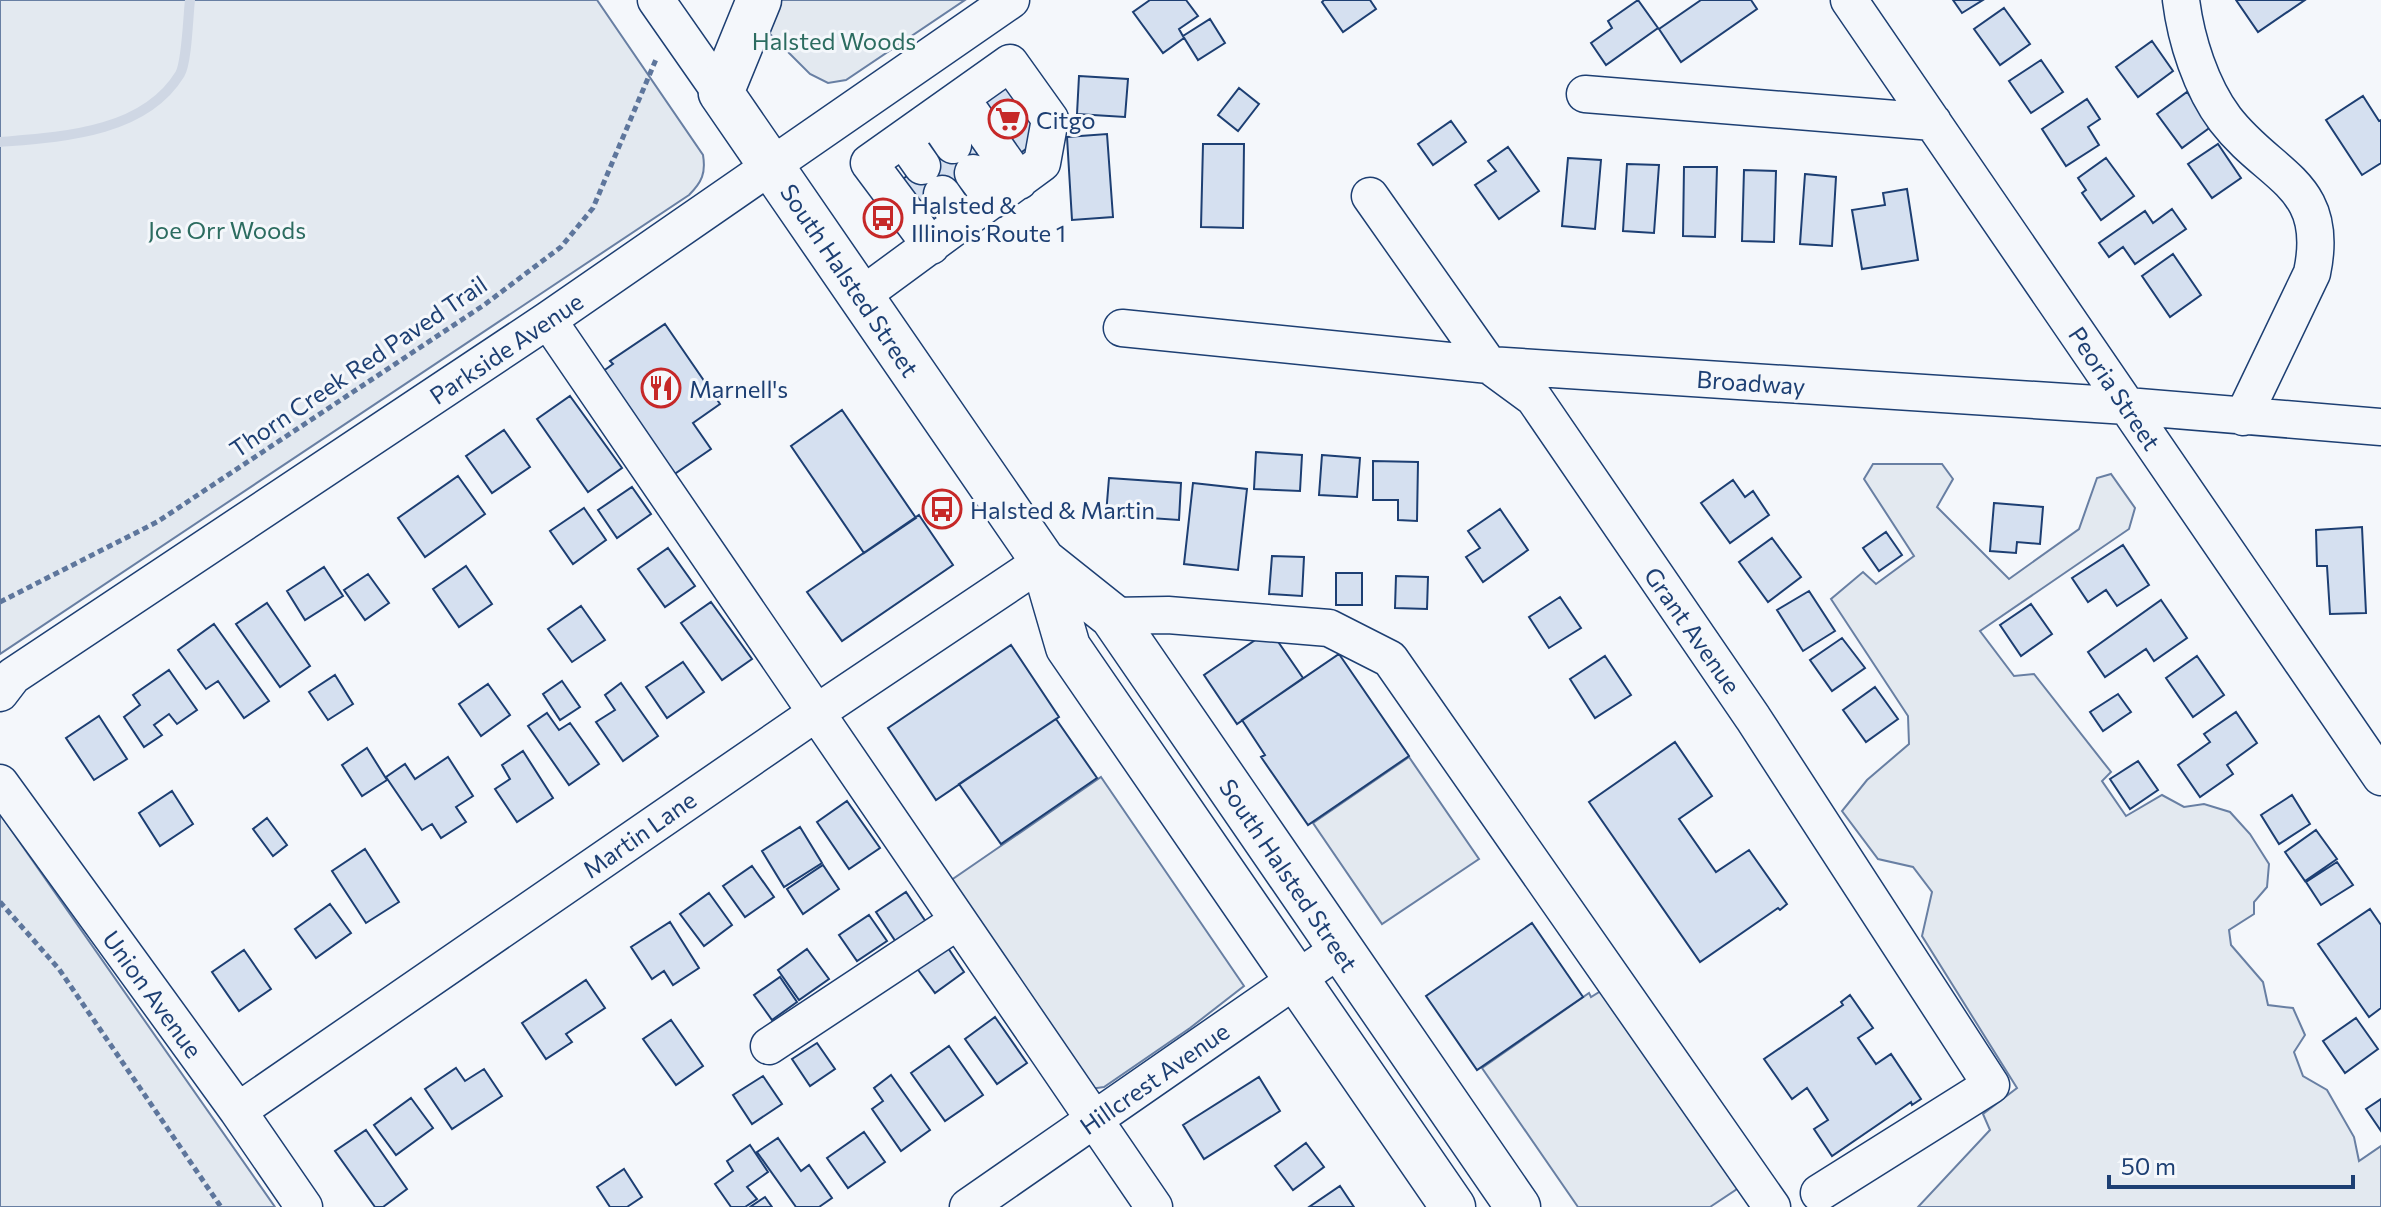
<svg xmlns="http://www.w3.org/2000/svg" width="2381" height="1207" viewBox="0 0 2381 1207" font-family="Commissioner,sans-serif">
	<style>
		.green { fill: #e3e9f0; stroke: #687fa3; stroke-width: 2 }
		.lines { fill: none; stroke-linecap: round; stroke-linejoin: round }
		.stream { stroke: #cfd7e4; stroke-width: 10 }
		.building { fill: #d5e0f0; stroke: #1d3f73; stroke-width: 2 }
		.minor-casing { stroke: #1d3f73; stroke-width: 39 }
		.major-casing { stroke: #1d3f73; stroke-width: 47 }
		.path { stroke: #5e769c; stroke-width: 5; stroke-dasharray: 6 4; stroke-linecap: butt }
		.minor { stroke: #f4f7fb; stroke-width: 36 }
		.major { stroke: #f4f7fb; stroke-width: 44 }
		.labels { text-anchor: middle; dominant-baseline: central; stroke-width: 6; stroke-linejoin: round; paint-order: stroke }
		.park-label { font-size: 24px; fill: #2c6c60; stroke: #f4f7fb }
		.poi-label { font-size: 24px; fill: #1d3f73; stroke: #f4f7fb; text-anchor: start }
		.street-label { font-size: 24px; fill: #1d3f73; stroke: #f4f7fb }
	</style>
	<rect width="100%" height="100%" fill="#f4f7fb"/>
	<path class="green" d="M0 0H597L703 155C706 173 702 182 689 195L0 654Z
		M736 0H965L846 80 828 83 810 74Z
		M1873 464H1942L1953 479 1937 507 2009 579 2079 529 2097 478 2111 474 2135 508 2129 529 1980 631 2014 676 2034 674 2111 772 2102 781 2126 816 2162 795 2184 807 2204 804 2230 812 2250 834 2269 864 2267 887 2254 902V914L2229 930 2231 945 2263 982 2268 1005 2293 1008 2305 1035 2294 1052 2303 1076 2327 1090 2354 1137 2359 1161 2381 1146V1207H1918L1990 1130 1983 1114 2017 1088 1922 936 1932 892 1913 867 1878 859 1842 811 1867 780 1909 744 1908 716 1831 599 1863 572 1876 584 1914 556 1864 479Z
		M1409 757 1479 859 1382 924 1313 823Z
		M1101 777 1244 986 1190 1028 1104 1087 1090 1089 947 883Z
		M0 814 275 1207H0Z
		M1604 989 1741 1180 1737 1189 1710 1207H1578L1482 1068 1589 993 1591 997Z"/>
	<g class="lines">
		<path class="stream" d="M0 142C62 137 144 133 180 74 187 62 188 16 190 0"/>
	</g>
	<path class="building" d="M1150 0H1186L1198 16 1179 29 1184 38 1163 53 1133 12Z
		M1324 0H1370L1376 9 1343 32 1322 2Z
		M1638 0 1658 28 1606 65 1591 43 1612 28 1608 21Z
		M1701 0H1751L1757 9 1681 62 1659 29Z
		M1953 0H1983L1962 13Z
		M2236 0H2305L2258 32Z
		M2004 8 2030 44 2000 65 1974 29Z
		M1210 19 1225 43 1198 60 1183 36Z
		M2152 41 2173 71 2138 97 2116 67Z
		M2041 60 2063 92 2031 113 2009 81Z
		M1079 76 1128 79 1125 117 1077 114Z
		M1003 78 1044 136 1012 159 972 101Z
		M1239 88 1259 104 1238 131 1218 115Z
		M2187 92 2212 126 2182 148 2157 114Z
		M2363 96 2379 121 2381 120V163L2362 175 2326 120Z
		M2087 99 2100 119 2088 127 2099 145 2066 166 2042 129Z
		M1451 121 1466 142 1433 165 1418 144Z
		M976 129 996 157 910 217 891 187Z
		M1107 134 1113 217 1072 220 1067 137Z
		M1203 144H1244L1243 228 1201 227Z
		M2218 144 2241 178 2212 198 2188 164Z
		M1508 147 1539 191 1499 219 1475 185 1496 171 1488 161Z
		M1568 158 1601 160 1595 229 1562 226Z
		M2106 158 2134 196 2101 220 2082 193 2086 190 2078 178Z
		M1627 164 1659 165 1654 233 1623 231Z
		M1684 167H1717L1715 237 1683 236Z
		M1744 170 1776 171 1774 242 1742 241Z
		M1805 174 1836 177 1832 246 1800 244Z
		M1907 189 1918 260 1862 269 1852 210 1885 205 1883 193Z
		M2172 209 2186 229 2135 264 2123 247 2109 257 2099 243 2145 211 2153 223Z
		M2173 254 2201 295 2170 317 2142 276Z
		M665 324 720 404 693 423 711 449 673 475 602 372 613 364 610 361Z
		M570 396 622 468 588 492 537 419Z
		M842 410 916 518 864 553 791 446Z
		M504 430 530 467 492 493 466 456Z
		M1256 452 1302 455 1300 491 1254 489Z
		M1322 455 1360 458 1357 497 1319 495Z
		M1373 461 1418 462 1417 521 1398 520V500H1373Z
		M458 476 485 514 425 557 398 518Z
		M1109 478 1181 483 1179 520 1106 515Z
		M1733 480 1745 497 1753 491 1769 515 1730 543 1701 503Z
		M1193 483 1247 489 1238 570 1184 564Z
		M632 487 651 514 617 538 598 510Z
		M1994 503 2043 507 2040 544 2017 542 2016 553 1990 551Z
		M584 508 606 540 573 564 550 531Z
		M1500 509 1528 550 1483 582 1466 557 1480 548 1468 531Z
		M919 515 953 565 842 641 807 592Z
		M2362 527 2366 613 2330 614 2327 566H2317L2316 530Z
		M1886 532 1902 555 1879 571 1863 548Z
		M1772 538 1801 577 1768 602 1739 562Z
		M2123 545 2149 585 2117 606 2106 590 2088 602 2072 578Z
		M668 548 695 586 665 607 638 569Z
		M1272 556 1304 557 1302 596 1269 594Z
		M466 566 492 604 459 627 433 589Z
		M324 567 343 596 305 620 287 591Z
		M1336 573H1362V605H1336Z
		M368 574 389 603 365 620 344 590Z
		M1396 576 1428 577 1427 609 1395 608Z
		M1809 591 1835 631 1803 651 1777 610Z
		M1560 597 1581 628 1549 648 1529 617Z
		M2161 600 2187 638 2154 661 2146 649 2105 677 2088 652Z
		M711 602 752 659 722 680 681 623Z
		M267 603 310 666 280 687 236 624Z
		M2031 604 2052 634 2021 656 2000 625Z
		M581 606 605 640 572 662 548 629Z
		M214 624 269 701 244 718 218 681 206 689 178 650Z
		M1270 630 1303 678 1237 724 1204 675Z
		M1842 638 1865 668 1832 691 1810 660Z
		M1011 645 1059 717 936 800 888 728Z
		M1339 654 1409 756 1308 825 1261 757 1265 755 1242 720Z
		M1605 656 1631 695 1595 718 1570 679Z
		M2197 656 2224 695 2193 717 2166 678Z
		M683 662 704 692 667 718 646 687Z
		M169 670 197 710 177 724 169 714 154 725 162 735 144 747 124 717 140 705 133 695Z
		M335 675 353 704 328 720 309 692Z
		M562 681 580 707 560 720 543 694Z
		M621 683 658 736 623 761 596 722 615 710 605 695Z
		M488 684 510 715 481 736 459 704Z
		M1875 687 1898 719 1866 742 1843 710Z
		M2118 694 2131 712 2103 731 2090 712Z
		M2236 712 2257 743 2227 765 2233 774 2200 797 2178 765 2210 742 2204 734Z
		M547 713 559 730 570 723 599 764 569 785 528 726Z
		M99 716 127 759 94 780 66 738Z
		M1056 719 1097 778 1001 844 959 784Z
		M1675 742 1712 796 1679 819 1716 872 1749 850 1787 904 1780 910 1778 908 1700 962 1589 802Z
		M367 748 387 780 362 796 342 765Z
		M523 751 553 798 517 822 495 789 510 779 502 765Z
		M448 757 473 796 456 807 466 822 441 838 432 824 422 830 386 777 405 764 415 779Z
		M2138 761 2158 790 2130 809 2110 779Z
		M172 791 193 824 160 846 139 813Z
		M2292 795 2310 824 2279 844 2261 815Z
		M847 801 880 848 849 869 817 822Z
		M267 818 287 845 273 856 253 829Z
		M800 827 822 863 784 887 762 851Z
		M2316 830 2337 859 2305 881 2285 852Z
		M365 849 399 902 366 923 332 871Z
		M2337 862 2353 885 2321 905 2306 882Z
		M823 865 839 889 803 914 787 889Z
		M752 866 774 897 745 917 723 886Z
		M906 892 926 922 896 942 876 912Z
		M709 893 732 925 704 946 680 914Z
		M330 904 351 933 316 958 295 929Z
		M2370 909 2381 925V1008L2369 1017 2318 944Z
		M869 915 887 941 857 961 839 935Z
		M670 922 699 968 673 985 664 971 652 979 631 947Z
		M1532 923 1583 997 1477 1070 1426 996Z
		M946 945 964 972 935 993 916 967Z
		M807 949 829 979 799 1000 778 970Z
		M244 950 271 989 239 1011 212 972Z
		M780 977 797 1002 772 1020 754 995Z
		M586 980 605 1008 566 1034 572 1042 546 1059 522 1023Z
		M1850 995 1873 1028 1858 1038 1876 1064 1891 1054 1921 1099 1912 1105 1911 1102 1832 1156 1814 1129 1828 1120 1807 1088 1792 1099 1764 1059 1843 1005 1841 1002Z
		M995 1017 1027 1063 997 1084 965 1039Z
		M2356 1018 2378 1049 2345 1073 2323 1041Z
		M671 1020 703 1066 676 1085 643 1039Z
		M817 1043 835 1069 810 1086 792 1059Z
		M949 1046 983 1095 945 1121 911 1073Z
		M456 1068 465 1081 484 1069 502 1096 452 1129 425 1089Z
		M891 1075 930 1130 901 1151 872 1109 883 1101 874 1088Z
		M763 1076 782 1104 752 1124 733 1095Z
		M1259 1077 1280 1111 1204 1159 1183 1125Z
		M411 1098 433 1128 396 1155 374 1125Z
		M2381 1099V1131L2366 1109Z
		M366 1130 407 1189 383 1207H375L335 1151Z
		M864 1132 885 1162 848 1188 827 1158Z
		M778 1138 801 1171 809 1165 832 1198 819 1207H796L757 1152Z
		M1306 1143 1324 1167 1293 1190 1275 1166Z
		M750 1145 768 1172 747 1187 757 1199 745 1207H731L715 1184 733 1171 727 1161Z
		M624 1169 642 1197 627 1207H610L597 1187Z
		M1340 1186 1354 1207H1309Z
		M765 1197 772 1207H750Z"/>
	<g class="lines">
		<g class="minor-casing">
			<path id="minor" d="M656 0 721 93
				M1849 0 2381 777
				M2181 0C2186 40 2201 87 2225 119 2270 178 2331 183 2312 273L2243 417
				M1585 94 1933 122
				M961 98 1019 181
				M934 117 953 145
				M903 139 922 166
				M973 173 993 200
				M942 194 962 223
				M1370 196 1489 365 1534 398 1753 718 1991 1085 1819 1193
				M861 296 1042 163 1050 119 1010 63 869 163 931 246
				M548 320 1154 1207
				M1122 328 1489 365 2127 406 2381 427
				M1112 616 1168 615 1329 628 1390 659 1772 1207
				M0 693 13 676 548 320 1011 0
				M0 783 238 1111 304 1207
				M769 1046 958 921
				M238 1111 816 713 1043 561
				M968 1207 1340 949"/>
		</g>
		<g class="major-casing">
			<path id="major" d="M759 0 721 93 1043 561 1112 616 1518 1207
				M1043 561 1068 647 1453 1207"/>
		</g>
		<path class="path" d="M0 602 157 522 484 305 561 247 593 208 657 57
			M0 902 59 969 221 1207"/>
		<use href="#minor" class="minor"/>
		<use href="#major" class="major"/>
	</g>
	<defs>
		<g id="supermarket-ring" transform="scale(2)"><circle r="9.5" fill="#f4f7fb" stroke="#c62828" stroke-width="1.5"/><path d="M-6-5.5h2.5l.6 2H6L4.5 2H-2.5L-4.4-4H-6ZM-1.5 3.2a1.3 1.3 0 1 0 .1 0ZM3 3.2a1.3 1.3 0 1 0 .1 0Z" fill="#c62828"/></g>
		<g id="bus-ring" transform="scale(2)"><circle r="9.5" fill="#f4f7fb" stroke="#c62828" stroke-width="1.5"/><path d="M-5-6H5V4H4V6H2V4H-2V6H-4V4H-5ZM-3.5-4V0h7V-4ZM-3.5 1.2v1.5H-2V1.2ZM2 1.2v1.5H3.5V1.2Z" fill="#c62828"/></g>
		<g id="restaurant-ring" transform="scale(2)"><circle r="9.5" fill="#f4f7fb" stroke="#c62828" stroke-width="1.5"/><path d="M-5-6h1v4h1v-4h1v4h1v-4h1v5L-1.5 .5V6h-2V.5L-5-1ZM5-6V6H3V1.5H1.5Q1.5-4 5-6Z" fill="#c62828"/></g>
	</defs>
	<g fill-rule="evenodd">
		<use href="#supermarket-ring" x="1008" y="119"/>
		<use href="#bus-ring" x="883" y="218"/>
		<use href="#restaurant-ring" x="661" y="388"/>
		<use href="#bus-ring" x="942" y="509"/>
	</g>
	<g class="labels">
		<g class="park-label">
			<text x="834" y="40">Halsted Woods</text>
			<text x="227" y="229">Joe Orr Woods</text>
		</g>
		<g class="poi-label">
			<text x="1036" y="119">Citgo</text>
			<text x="911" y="204">Halsted &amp;<tspan x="911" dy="28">Illinois Route 1</tspan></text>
			<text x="689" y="388">Marnell's</text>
			<text x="970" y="509">Halsted &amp; Martin</text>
		</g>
		<g class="street-label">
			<text transform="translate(850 280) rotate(56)">South Halsted Street</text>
			<text transform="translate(506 348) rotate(-34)">Parkside Avenue</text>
			<text transform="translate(358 366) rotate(-34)">Thorn Creek Red Paved Trail</text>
			<text transform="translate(1751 382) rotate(4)">Broadway</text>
			<text transform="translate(2115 388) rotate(56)">Peoria Street</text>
			<text transform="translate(1693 630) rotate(55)">Grant Avenue</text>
			<text transform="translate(639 834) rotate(-35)">Martin Lane</text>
			<text transform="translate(1289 875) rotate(56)">South Halsted Street</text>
			<text transform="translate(153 994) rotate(54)">Union Avenue</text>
			<text transform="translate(1154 1078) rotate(-35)">Hillcrest Avenue</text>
		</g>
	</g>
	<path d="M2109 1175v12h244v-12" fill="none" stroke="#1d3f73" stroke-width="4"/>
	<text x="2121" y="1175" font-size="24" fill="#1d3f73" stroke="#f4f7fb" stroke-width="6" paint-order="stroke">50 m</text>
</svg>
